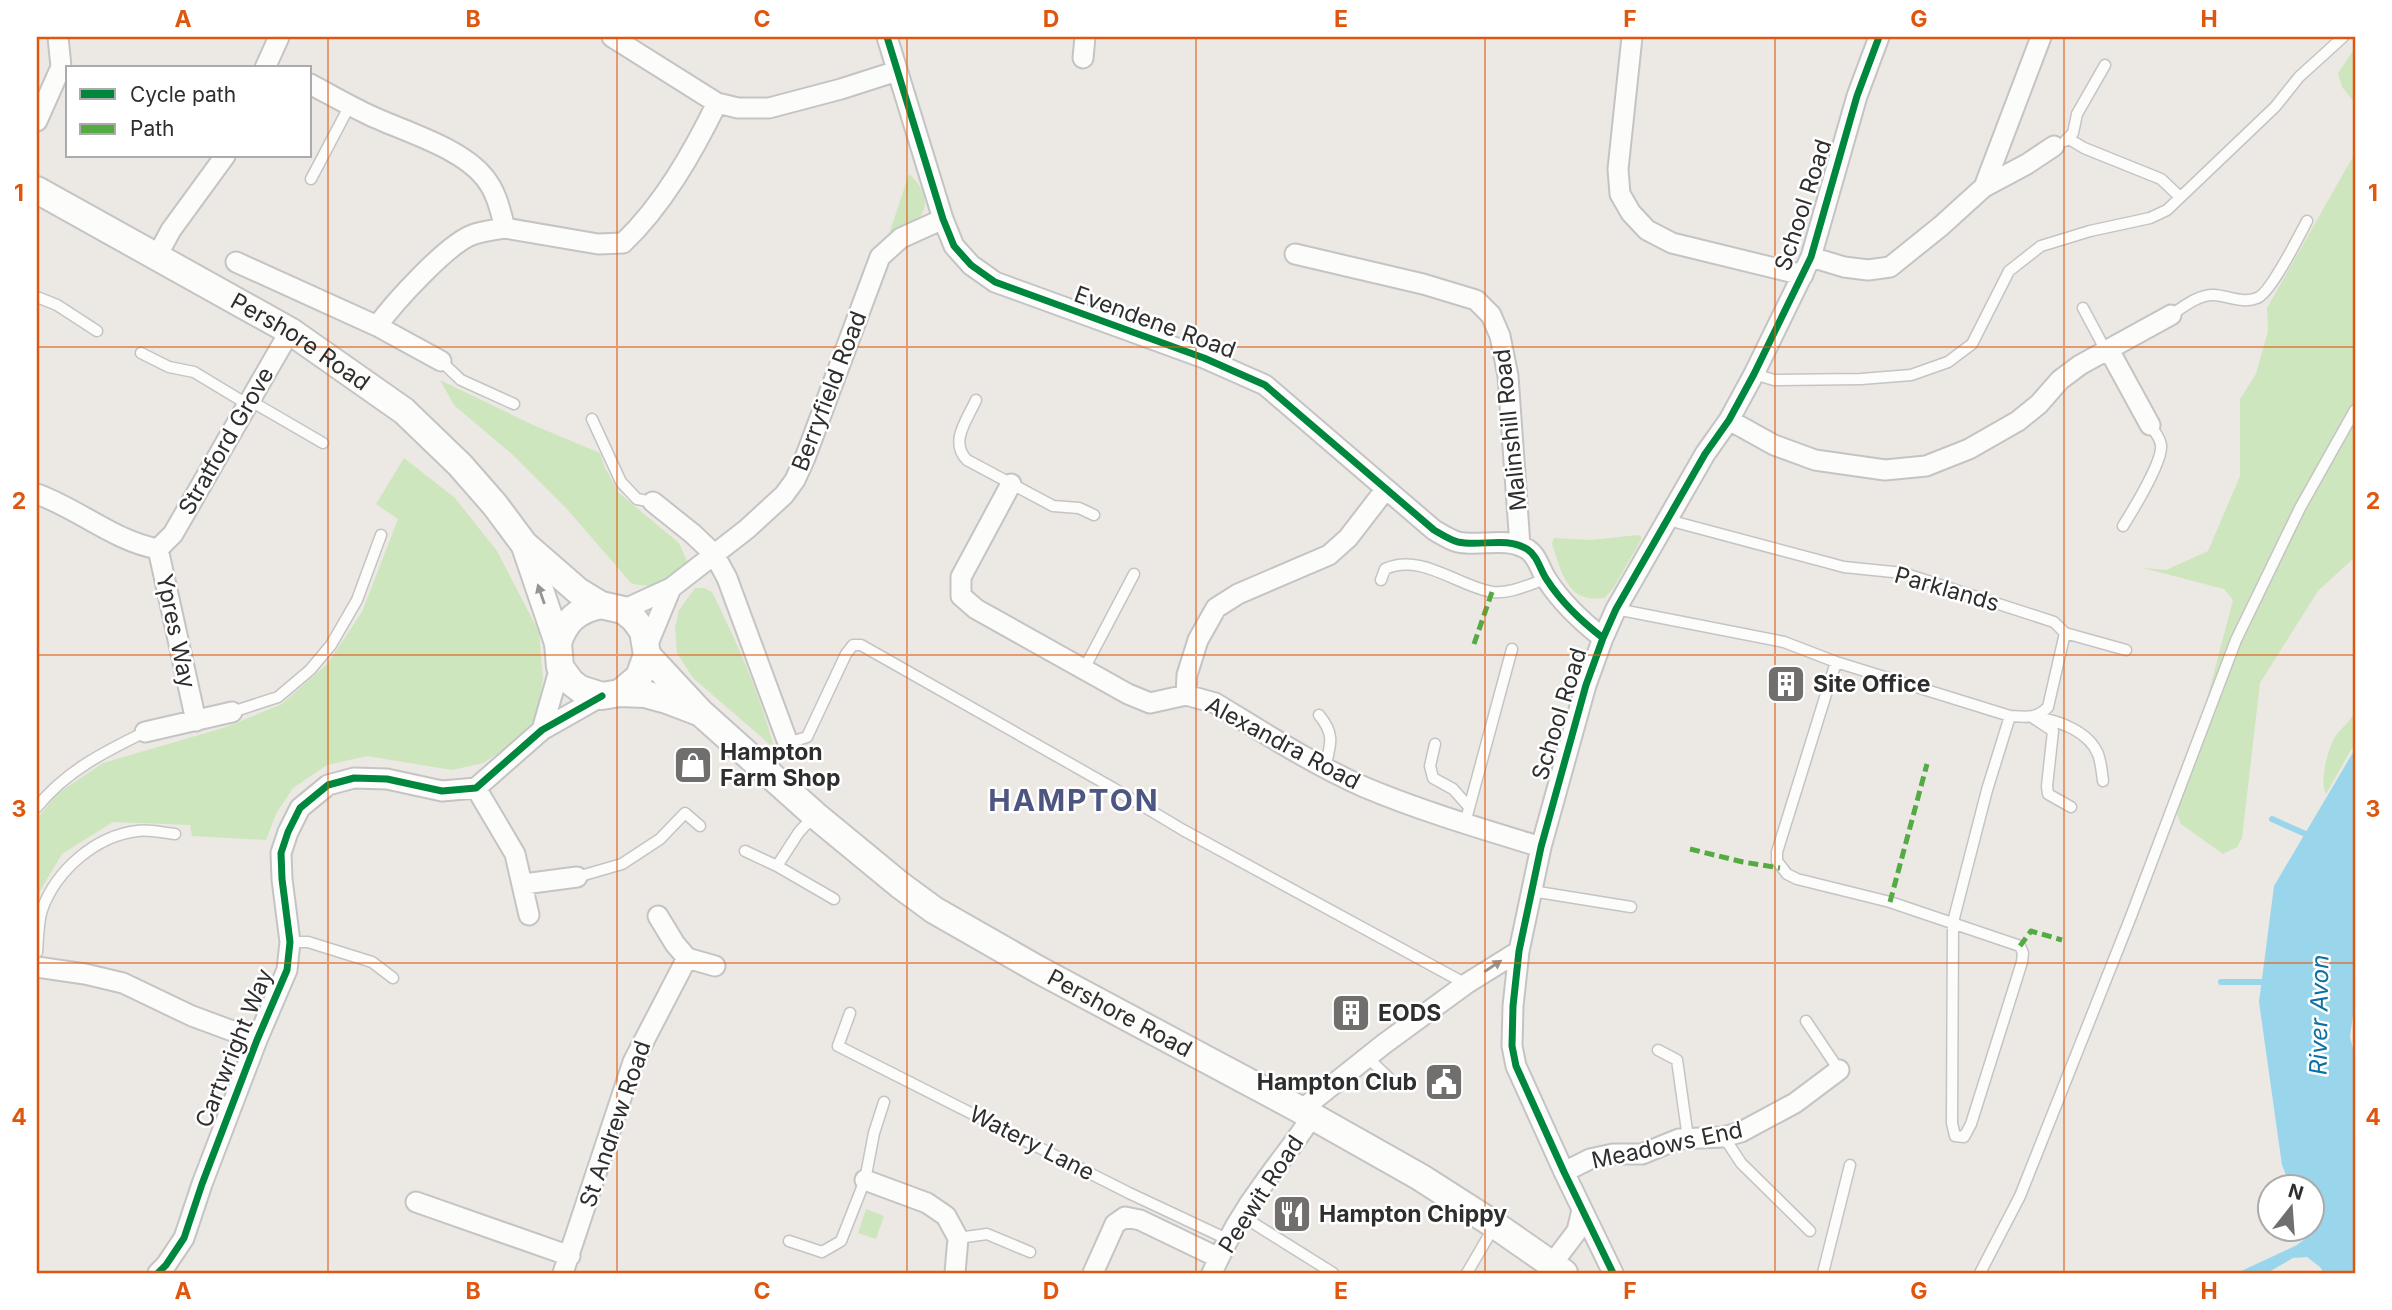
<svg xmlns="http://www.w3.org/2000/svg" width="2392" height="1310" viewBox="0 0 2392 1310" font-family="Inter,sans-serif">
	<style>
		.green { fill: #cee6be }
		.water { fill: #99d6ec }
		.lines { fill: none; stroke-linecap: round; stroke-linejoin: round }
		.stream { stroke: #99d6ec; stroke-width: 6 }
		.service-casing { stroke: #c5c4c5; stroke-width: 13 }
		.minor-casing { stroke: #c5c4c5; stroke-width: 23 }
		.secondary-casing { stroke: #c5c4c5; stroke-width: 30 }
		.service { stroke: #fcfcfb; stroke-width: 10 }
		.minor { stroke: #fcfcfb; stroke-width: 19 }
		.secondary { stroke: #fcfcfb; stroke-width: 26 }
		.quiet { stroke: #54ab44; stroke-width: 5; stroke-dasharray: 10 5; stroke-linecap: butt }
		.cycleway-casing { stroke: #fff; stroke-width: 11 }
		.cycleway { stroke: #00873e; stroke-width: 7 }
		.oneway { fill: #959594 }
		.grid { fill: none; stroke: #df570e; stroke-width: 2; stroke-opacity: 0.55 }
		.labels { text-anchor: middle; dominant-baseline: central; stroke-width: 5; stroke-linejoin: round; paint-order: stroke }
		.street-label { font-size: 23px; fill: #2e2e2e; stroke: #fff }
		.poi-label { font-size: 23px; font-weight: bold; fill: #2e2e2e; stroke: #fff; text-anchor: start }
		.water-label { font-size: 24px; font-style: italic; fill: #0d6fa3; stroke: #fff }
		.district-label { font-size: 30px; font-weight: bold; letter-spacing: 2px; fill: #4d5680; stroke: #fff }
		.neatline { fill: none; stroke: #df570e; stroke-width: 2.5 }
		.grid-label { font-size: 23px; text-anchor: middle; font-weight: bold; fill: #df570e }
	</style>
	<rect width="100%" height="100%" fill="#ece8e4"/>
	<path class="green" d="M2355 48V103L2342 87 2338 73Z
		M2355 153V557L2318 591 2260 683 2242 838 2237 847 2223 854 2181 824 2177 814 2233 600 2224 589 2143 568 2166 570 2208 551 2240 476V399L2256 374 2268 331 2267 308Z
		M909 174C921 184 932 203 919 218 912 226 898 231 889 234Z
		M440 380 533 425 600 453 605 468 619 493 679 543 689 566C670 580 656 591 631 583L567 509 513 455 454 405Z
		M404 458 455 498 497 551 539 632 543 679 538 713 522 738 483 763 452 770 367 756 327 765 293 788 276 814 266 840 192 836 190 825 113 822 62 854 37 896V819L57 794 103 763 226 727 282 704 327 664 362 612 398 519 376 504Z
		M1637 535 1641 536V540L1614 587 1605 598C1567 604 1562 573 1552 544L1554 538 1591 540Z
		M695 588H704L712 592C738 645 759 691 774 748L693 678 677 653 675 628 679 610Z
		M2355 712V743L2326 794C2319 782 2328 746 2337 734 2343 727 2350 721 2355 712Z
		M866 1209 884 1216 876 1239 858 1233Z"/>
	<path class="water" d="M2355 749V1001L2350 1037 2355 1056V1273H2324L2320 1267 2307 1257 2293 1258 2267 1273H2237L2297 1245 2310 1235 2308 1230H2312V1188L2291 1187 2282 1165 2259 1002 2274 886Z"/>
	<g class="lines">
		<path class="stream" d="M2272 819 2312 837
			M2221 982H2268"/>
		<g class="service-casing">
			<path id="service" d="M2069 139 2084 148 2161 179 2180 197
				M2065 141 2073 133 2077 114 2105 65
				M311 179 350 105
				M37 297 57 305 97 331
				M2083 308 2106 351
				M2171 315C2183 307 2199 294 2214 295 2229 296 2243 304 2257 298 2270 294 2299 236 2307 221
				M141 353 169 367 194 372 247 404
				M441 361 461 380 514 404
				M1754 374 1774 380 1861 379 1911 375 1948 362 1972 344 2009 271 2041 246 2090 231 2150 218 2167 210 2275 107 2299 77 2343 37
				M249 400 323 443
				M976 400C967 420 949 442 967 460L1053 506 1079 508 1094 515
				M592 419 621 482 637 499 653 502
				M2123 526C2133 510 2163 461 2161 445 2160 437 2154 431 2150 425
				M1381 580 1385 569C1421 552 1459 587 1493 592 1510 594 1530 584 1546 579
				M1616 609 1784 642 1836 662 2010 716C2026 717 2037 719 2048 707L2065 633 2054 622 1903 573 1844 567 1668 520
				M2065 633 2126 650
				M1836 662 1777 852V861L1787 874 1797 879 1890 902 2020 946 2023 953 2022 962 1971 1124 1964 1137 1955 1136 1952 1123 1953 922 1987 790 2010 716
				M1084 669 1134 574
				M232 712 278 697 310 670 331 645 357 600 381 535
				M1319 715C1335 734 1331 744 1325 767
				M2032 717 2053 731 2047 786 2048 794 2071 807
				M2039 718C2060 721 2089 732 2098 754 2101 762 2102 773 2103 781
				M788 743 807 737 846 654 853 645H861L1113 788 1183 830 1466 984
				M1435 744 1430 766 1433 778 1453 789 1469 807
				M37 807C66 771 104 752 145 732
				M1465 823 1512 649
				M745 851 777 866 834 899
				M777 866 799 832 814 816
				M577 877 622 864 660 839 685 813 700 826
				M1532 891 1631 907
				M290 942H308L372 962 393 978
				M37 952C38 939 38 922 42 910 56 870 96 836 137 831 149 829 163 833 175 834
				M850 1013 838 1046 1129 1193 1227 1239
				M1806 1021 1839 1070
				M1658 1050 1677 1060 1688 1138
				M1367 1057 1390 1079
				M1724 1137 1741 1163 1810 1231
				M1242 1216 1333 1273
				M958 1238 987 1234 1030 1252
				M789 1241 822 1252 841 1241 865 1180 874 1133 884 1102
				M1467 1273 1495 1225
				M1823 1273 1850 1165
				M1980 1273 2020 1196 2130 919 2236 640 2300 508 2355 410"/>
		</g>
		<g class="minor-casing">
			<path id="minor" d="M612 37 717 103 738 108H769L841 89 897 71
				M887 37 943 219 954 246 971 265 995 282 1204 358 1265 385 1434 530C1441 534 1450 540 1458 542 1481 547 1505 536 1527 549 1538 556 1540 570 1547 580 1562 603 1581 621 1603 638
				M1632 37 1618 169 1620 194 1631 213 1647 230 1672 243 1803 275
				M1083 58 1085 37
				M265 68 279 37
				M310 84C329 94 348 105 367 114 402 131 461 147 485 178 497 193 500 210 505 228L598 244 623 243C663 205 693 152 717 103
				M37 121 61 67 58 37
				M1984 187 2027 164 2054 146
				M1295 254 1423 284 1476 300 1491 315 1500 336 1508 376 1520 546
				M157 256 171 230 225 156
				M1811 257 1844 267 1868 270 1890 267 1941 226 1984 187 2041 37
				M236 262 377 326 441 361
				M377 326C394 303 446 245 472 235 482 231 494 230 505 228
				M2109 350 2150 425
				M1729 420 1774 445 1815 460 1885 470 1926 466 1969 449 2018 421 2039 404 2060 380 2080 365 2171 315
				M1011 484 961 577V596L976 609 1128 694 1150 703 1186 695 1215 703C1263 732 1312 764 1364 787 1421 811 1482 829 1541 847
				M37 494C79 509 114 541 158 549
				M653 502 693 534 714 554 727 578 788 743
				M158 549 173 534 290 331
				M158 549 196 721
				M623 610 671 588 747 529 784 495 795 480 805 458 880 257 901 238 943 219
				M647 646 671 588
				M1186 695 1187 675 1198 640 1216 608 1238 594 1329 555 1348 538 1385 490
				M542 730 560 667
				M145 732 232 712
				M476 788 515 854 529 915
				M524 884 577 877
				M658 916 675 944 687 958 715 966
				M37 967 85 974 123 983 192 1016 257 1040
				M1301 1110 1384 1044 1466 984 1519 951
				M1564 1172 1590 1159 1613 1154H1642L1679 1139 1723 1137 1741 1132 1795 1103 1839 1070
				M865 1180 927 1203 946 1216 958 1238 955 1273
				M416 1202 570 1256
				M1552 1264 1577 1231 1582 1210
				M158 1273 166 1265 184 1238 202 1184 257 1040 287 970 290 942 282 879 281 853 288 832 300 808 328 785 354 778 387 779 442 791 476 788 542 730 602 696
				M563 1273 633 1062 687 958
				M1093 1273 1115 1224 1125 1217 1140 1220 1219 1258
				M1212 1273C1226 1241 1243 1211 1264 1183 1280 1160 1298 1139 1312 1116
				M1613 1273 1564 1172 1516 1066 1512 1046 1513 1006 1519 951 1541 847 1586 685 1603 638 1616 609 1705 454 1729 420 1754 374 1811 257 1857 96 1879 37"/>
		</g>
		<g class="secondary-casing">
			<g id="secondary">
				<path id="s1" d="M37 190 290 331 404 411 460 465 495 505 524 544 578 591 601 605 623 610 634 619 643 631 647 655 639 677 620 693"/>
				<path d="M525 546 558 643 560 667 571 682 580 689 602 696 620 693 645 694 667 700 696 711"/>
				<path d="M558 643C565 621 577 610 601 605"/>
				<path id="s2" d="M647 655 701 713 815 815 900 885 934 910 1039 970 1312 1116 1420 1177 1495 1225 1564 1273"/>
			</g>
		</g>
		<use href="#service" class="service"/>
		<use href="#minor" class="minor"/>
		<use href="#secondary" class="secondary"/>
		<path class="quiet" d="M1474 644 1492 592
			M1690 849 1743 862 1780 868
			M1890 902 1927 764
			M2020 946 2031 931 2062 940"/>
		<g class="cycleway-casing">
			<path id="cycleway" d="M887 37 943 219 954 246 971 265 995 282 1204 358 1265 385 1434 530C1441 534 1450 540 1458 542 1481 547 1505 536 1527 549 1538 556 1540 570 1547 580 1562 603 1581 621 1603 638
				M158 1273 166 1265 184 1238 202 1184 257 1040 287 970 290 942 282 879 281 853 288 832 300 808 328 785 354 778 387 779 442 791 476 788 542 730 602 696
				M1613 1273 1564 1172 1516 1066 1512 1046 1513 1006 1519 951 1541 847 1586 685 1603 638 1616 609 1705 454 1729 420 1754 374 1811 257 1857 96 1879 37"/>
		</g>
		<use href="#cycleway" class="cycleway"/>
	</g>
	<defs><path id="oneway-solid" d="M-6-.8H1V-3.2L6.5 0L1 3.2V.8H-6Z" transform="scale(1.75)"/></defs>
	<g class="oneway">
		<use href="#oneway-solid" transform="translate(541 594) rotate(-109)"/>
		<use href="#oneway-solid" transform="translate(1493 966) rotate(-34)"/>
	</g>
	<path class="grid" d="M328 37V1273M617 37V1273M907 37V1273M1196 37V1273M1485 37V1273M1775 37V1273M2064 37V1273M37 347H2355M37 655H2355M37 963H2355"/>
	<defs>
		<g id="building-square" transform="scale(2.0125)"><rect x="-9" y="-9" width="18" height="18" rx="4" fill="#706f6e" stroke="#fff"/><path d="M-4-6H4V6H1V3H-1V6H-4ZM-2.5-4.3h1.7v1.8h-1.7ZM.8-4.3h1.7v1.8H.8ZM-2.5-1h1.7V.8h-1.7ZM.8-1h1.7V.8H.8Z" fill="#fff"/></g>
		<g id="shop-square" transform="scale(2.0125)"><rect x="-9" y="-9" width="18" height="18" rx="4" fill="#706f6e" stroke="#fff"/><path d="M-5-2.5h2.3a2.7 3.5 0 0 1 5.4 0H5L5.5 6h-11ZM-1.5-2.5h3a1.5 2.3 0 0 0-3 0Z" fill="#fff"/></g>
		<g id="civic-square" transform="scale(2.0125)"><rect x="-9" y="-9" width="18" height="18" rx="4" fill="#706f6e" stroke="#fff"/><path d="M-.6-6.5H3V-4.5H.6V-3L4-1V1h2V6H-6V1h2V-1L-.6-3ZM-1.2 2.5V6h2.4V2.5Z" fill="#fff"/></g>
		<g id="restaurant-square" transform="scale(2.0125)"><rect x="-9" y="-9" width="18" height="18" rx="4" fill="#706f6e" stroke="#fff"/><path d="M-5-6h1v4h1v-4h1v4h1v-4h1v5L-1.5 .5V6h-2V.5L-5-1ZM5-6V6H3V1.5H1.5Q1.5-4 5-6Z" fill="#fff"/></g>
	</defs>
	<g fill-rule="evenodd">
		<use href="#building-square" x="1786" y="684"/>
		<use href="#shop-square" x="693" y="765"/>
		<use href="#building-square" x="1351" y="1013"/>
		<use href="#civic-square" x="1444" y="1082"/>
		<use href="#restaurant-square" x="1292" y="1214"/>
	</g>
	<g class="labels">
		<g class="street-label">
			<text transform="translate(1803 205) rotate(-72)">School Road</text>
			<text transform="translate(1155 322) rotate(20)">Evendene Road</text>
			<text stroke="none"><textPath href="#s1" startOffset="304">Pershore Road</textPath></text>
			<text transform="translate(829 391) rotate(-69)">Berryfield Road</text>
			<text transform="translate(1510 430) rotate(-96)">Malinshill Road</text>
			<text transform="translate(226 441) rotate(-60)">Stratford Grove</text>
			<text transform="translate(1947 589) rotate(16)">Parklands</text>
			<text transform="translate(176 631) rotate(78)">Ypres Way</text>
			<text transform="translate(1559 714) rotate(-73)">School Road</text>
			<text transform="translate(1283 743) rotate(28)">Alexandra Road</text>
			<text stroke="none"><textPath href="#s2" startOffset="597">Pershore Road</textPath></text>
			<text transform="translate(234 1048) rotate(-68)">Cartwright Way</text>
			<text transform="translate(615 1124) rotate(-71)">St Andrew Road</text>
			<text transform="translate(1032 1143) rotate(27)">Watery Lane</text>
			<text transform="translate(1667 1145) rotate(-12)">Meadows End</text>
			<text transform="translate(1261 1194) rotate(-57)">Peewit Road</text>
		</g>
		<g class="poi-label">
			<text x="1813" y="684">Site Office</text>
			<text x="720" y="752">Hampton<tspan x="720" dy="26">Farm Shop</tspan></text>
			<text x="1378" y="1013">EODS</text>
			<text x="1417" y="1082" text-anchor="end">Hampton Club</text>
			<text x="1319" y="1214">Hampton Chippy</text>
		</g>
		<g class="water-label">
			<text transform="translate(2319 1015) rotate(-89)">River Avon</text>
		</g>
		<g class="district-label">
			<text x="1074" y="800">HAMPTON</text>
		</g>
	</g>
	<rect width="2392" height="1310" fill="none" stroke="#ffffff" stroke-width="77"/>
	<rect x="66" y="66" width="245" height="91" fill="#ffffff" stroke="#ababab" stroke-width="2"/>
	<rect x="80" y="89" width="35" height="10" fill="#00873e" stroke="#ababab" stroke-width="2"/>
	<text x="130" y="102" font-size="21" fill="#2e2e2e">Cycle path</text>
	<rect x="80" y="124" width="35" height="10" fill="#54ab44" stroke="#ababab" stroke-width="2"/>
	<text x="130" y="136" font-size="21" fill="#2e2e2e">Path</text>
	<g transform="translate(2291 1208) rotate(17)"><circle r="33" fill="#ffffff" stroke="#ababab" stroke-width="2"/>
	<path d="M0-5L12 26L0 18L-12 26Z" fill="#706f6e"/>
	<text y="-10" font-size="19" font-weight="bold" text-anchor="middle" fill="#2e2e2e">N</text>
	</g>
	<rect x="38" y="38" width="2316" height="1234" class="neatline"/>
	<g class="grid-label">
		<text x="183" y="27">A</text>
		<text x="473" y="27">B</text>
		<text x="762" y="27">C</text>
		<text x="1051" y="27">D</text>
		<text x="1341" y="27">E</text>
		<text x="1630" y="27">F</text>
		<text x="1919" y="27">G</text>
		<text x="2209" y="27">H</text>
		<text x="19" y="201">1</text>
		<text x="2373" y="201">1</text>
		<text x="19" y="509">2</text>
		<text x="2373" y="509">2</text>
		<text x="19" y="817">3</text>
		<text x="2373" y="817">3</text>
		<text x="19" y="1125">4</text>
		<text x="2373" y="1125">4</text>
		<text x="183" y="1299">A</text>
		<text x="473" y="1299">B</text>
		<text x="762" y="1299">C</text>
		<text x="1051" y="1299">D</text>
		<text x="1341" y="1299">E</text>
		<text x="1630" y="1299">F</text>
		<text x="1919" y="1299">G</text>
		<text x="2209" y="1299">H</text>
	</g>
</svg>
